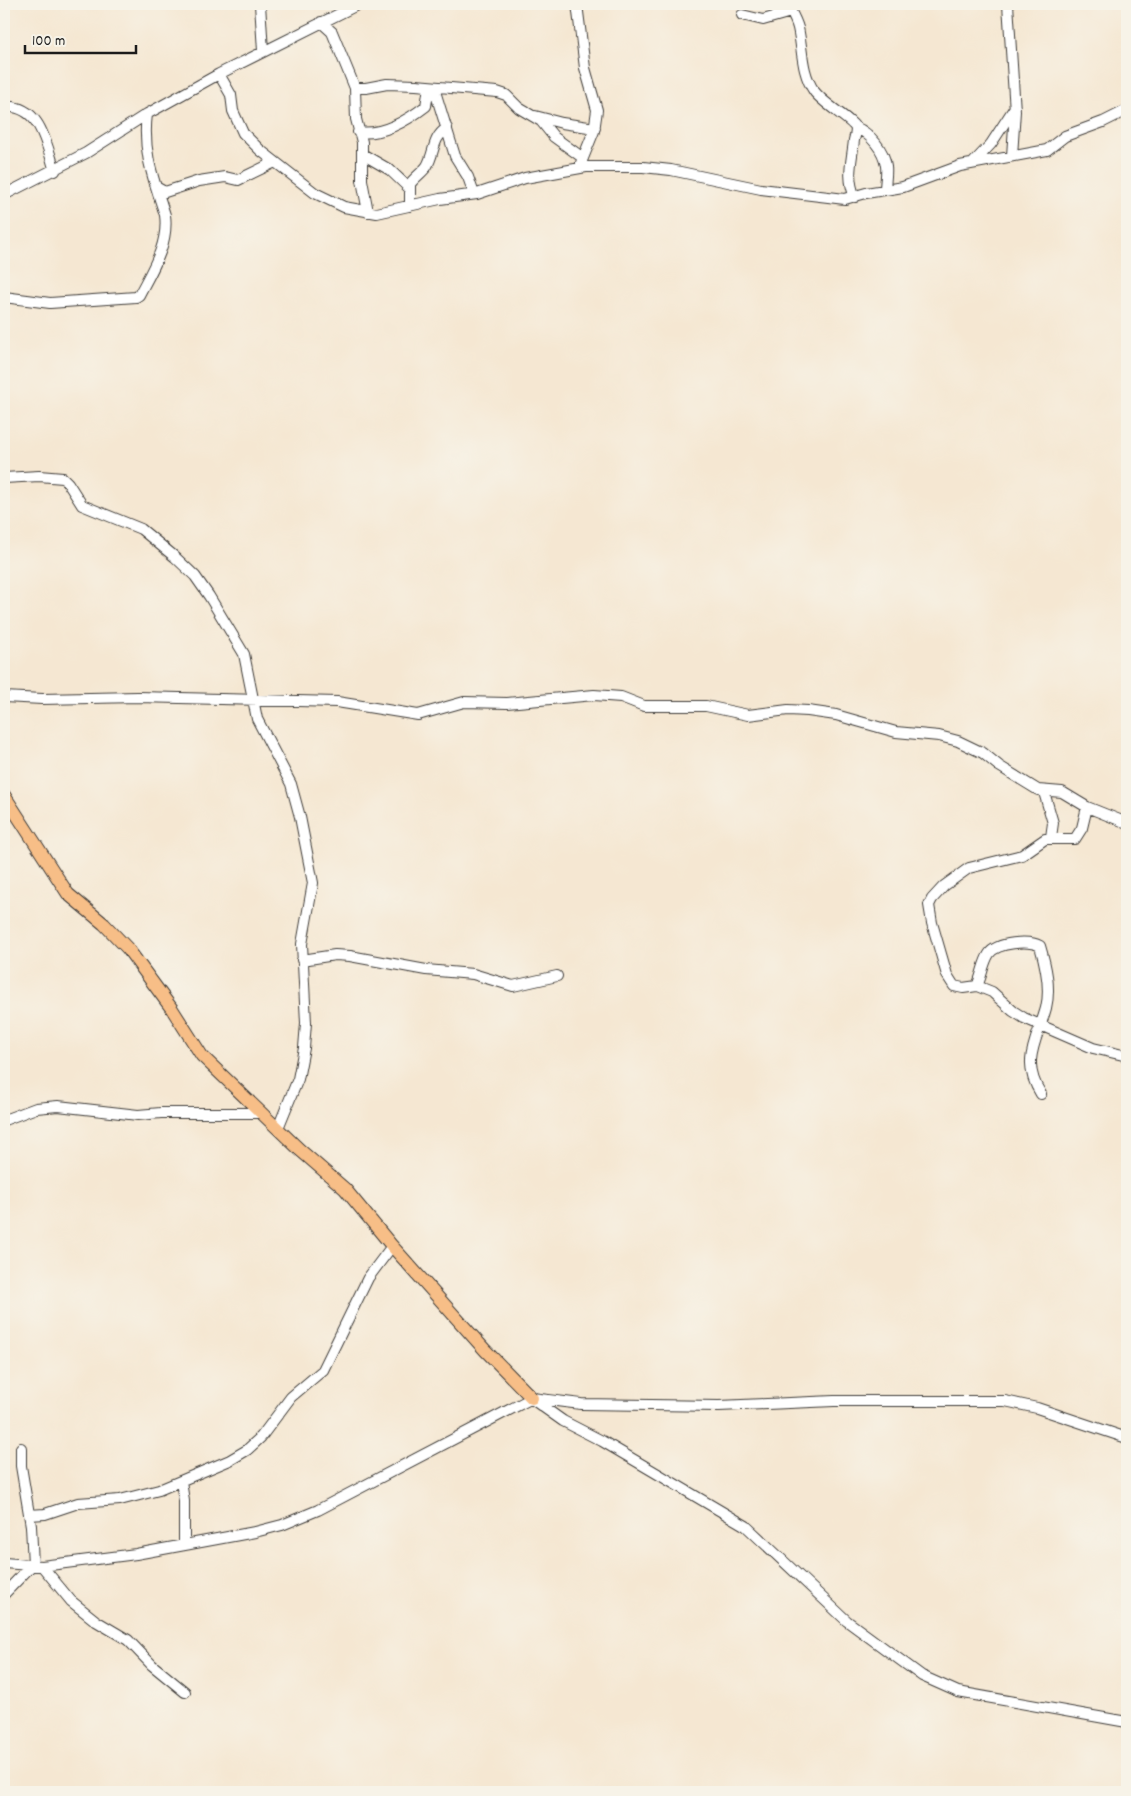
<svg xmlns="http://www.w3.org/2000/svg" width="1131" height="1796" viewBox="0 0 1131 1796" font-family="Dekko,sans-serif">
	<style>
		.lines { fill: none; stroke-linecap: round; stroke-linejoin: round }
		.minor-casing { stroke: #3d3a37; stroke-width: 12 }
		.major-casing { stroke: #3d3a37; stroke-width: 14 }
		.minor { stroke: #fff; stroke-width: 10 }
		.major { stroke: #f7be87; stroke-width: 12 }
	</style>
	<rect width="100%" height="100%" fill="#f7f3e8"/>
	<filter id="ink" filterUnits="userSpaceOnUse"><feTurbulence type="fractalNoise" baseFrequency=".02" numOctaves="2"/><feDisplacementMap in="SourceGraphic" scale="10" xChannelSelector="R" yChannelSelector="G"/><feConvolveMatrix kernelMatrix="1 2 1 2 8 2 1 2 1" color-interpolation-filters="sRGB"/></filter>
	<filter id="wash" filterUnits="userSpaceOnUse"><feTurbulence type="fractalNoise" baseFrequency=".0096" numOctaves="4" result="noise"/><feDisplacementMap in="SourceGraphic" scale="20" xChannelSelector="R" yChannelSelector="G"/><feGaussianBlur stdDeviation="1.12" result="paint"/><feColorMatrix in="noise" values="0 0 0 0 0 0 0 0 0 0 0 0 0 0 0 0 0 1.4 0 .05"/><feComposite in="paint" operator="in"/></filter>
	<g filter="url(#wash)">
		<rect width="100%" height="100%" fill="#f5e7d2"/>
	</g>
	<g filter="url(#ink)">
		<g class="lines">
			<g class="minor-casing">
				<path id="minor" d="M260 4 263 51
					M577 4 585 68 597 110 594 131 581 163
					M787 4C791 12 796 20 798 28 803 50 801 72 814 91 823 104 854 121 856 129 856 132 855 137 854 140 852 161 846 177 855 197
					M1008 4 1015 111 1012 156
					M742 15 763 20 791 12
					M321 22 332 32 355 88 356 119 362 142V180L368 212
					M219 74 231 95 233 111 243 133 260 150 315 193 344 207 377 213 440 199 477 194 525 178 586 167H643L671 170 761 189 845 199 866 193 903 187 960 166 1047 150 1065 136 1103 122 1127 110
					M355 88H366L387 84 416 85 497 92 506 95 519 108 541 121 554 137 583 158
					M434 88 455 156 468 177 474 194
					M4 107C40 104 46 143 55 171
					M535 116 562 123 595 128
					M855 127C870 133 884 150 886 166 887 174 885 182 885 190
					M358 132C383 136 408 120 426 106L429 87
					M364 155 390 170 410 189
					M974 162 991 144 1015 107
					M156 187 165 192 199 181 225 177 238 180 275 162
					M4 195 86 153 147 114 219 74 359 4
					M410 206V184C415 177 422 173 427 166 435 152 432 138 447 128
					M4 297 50 303 136 297 139 295C152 270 169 244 165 215 154 180 142 152 147 114
					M4 478 39 476 63 478 68 483 82 505 141 529 175 557 195 576 209 596 244 654 257 719 291 784 300 817 313 883 302 944 306 1023 304 1048 298 1079 278 1128
					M4 697 42 699 138 697 337 702 418 715 464 702 507 703 594 695 621 697 644 706H706L748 715 788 710 808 711 836 715 896 732 939 736 958 741 983 753 999 766 1038 790 1062 792 1087 807 1127 823
					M1044 792 1053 823 1051 837
					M1087 807 1082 828 1075 839H1045L1022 855 969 868 944 886 932 899 929 905 932 923 947 975 954 986 963 988 977 986 992 992 1013 1011 1024 1018 1093 1048 1123 1055
					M302 960 335 955 350 956 426 970 473 974 513 986 557 976
					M977 986C982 976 983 963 989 954 997 942 1029 940 1040 946 1046 966 1051 988 1046 1008 1037 1041 1020 1061 1041 1094
					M4 1120 36 1108 58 1106 138 1115 161 1113H262
					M532 1399 563 1421 602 1441 746 1526 847 1621 922 1676 958 1692 1127 1722
					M181 1481 184 1501V1545
					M29 1515 45 1514 78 1503 120 1500 159 1490 230 1460 247 1450 261 1437 291 1397 323 1370 368 1278 392 1246
					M4 1563 42 1566 136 1554 255 1532 282 1525 318 1510 532 1398 581 1404 719 1406 834 1401H1005L1037 1408 1127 1438
					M42 1566 71 1601 96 1621 128 1640 152 1665 185 1692
					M4 1594 33 1564 31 1526 21 1466V1448"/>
			</g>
			<g class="major-casing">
				<path id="major" d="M4 795 68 894 104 924 128 949 172 1009 202 1056 300 1150 345 1189 392 1246 485 1350 532 1398"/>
			</g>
			<use href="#minor" class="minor"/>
			<use href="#major" class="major"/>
		</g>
	</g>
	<rect width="1131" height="1796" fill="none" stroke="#f7f3e8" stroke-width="20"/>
	<path d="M25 45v8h111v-8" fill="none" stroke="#1c1c1c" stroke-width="2.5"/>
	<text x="32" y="45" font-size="15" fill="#1c1c1c" stroke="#f7f3e8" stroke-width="4" paint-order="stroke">100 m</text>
</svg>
